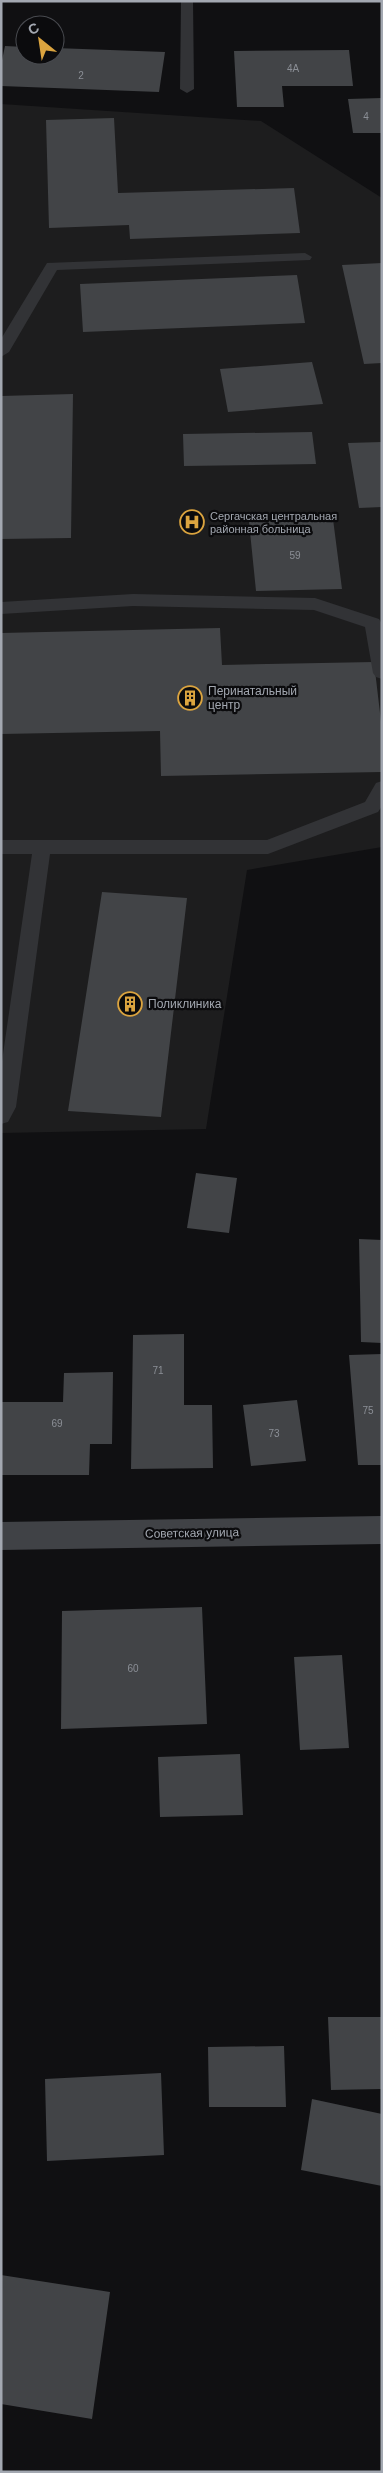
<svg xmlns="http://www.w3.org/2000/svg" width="383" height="2473" viewBox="0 0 383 2473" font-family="Arial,sans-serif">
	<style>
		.built { fill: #1d1d1e }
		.building { fill: #424447 }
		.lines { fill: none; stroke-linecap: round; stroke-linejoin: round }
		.service { fill: #323336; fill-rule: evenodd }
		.secondary { fill: #404246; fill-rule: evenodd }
		.labels { text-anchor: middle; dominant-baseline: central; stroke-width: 4.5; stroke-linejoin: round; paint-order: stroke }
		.number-label { font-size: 10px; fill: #8b8f96 }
		.far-poi-label { font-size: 11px; fill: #a3a8b1; stroke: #0b0b0d; text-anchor: start }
		.poi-label { font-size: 12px; fill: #a3a8b1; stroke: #0b0b0d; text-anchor: start }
		.street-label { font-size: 12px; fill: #a3a8b1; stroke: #0b0b0d }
	</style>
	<rect width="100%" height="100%" fill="#101012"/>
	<path class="built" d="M1 104 261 121 382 198V847L247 870 206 1129 1 1133Z"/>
	<path class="building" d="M5 46 25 47V55H55V48L165 52 159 92 1 86V65Z
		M349 50 353 86H282L284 107H237L234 51Z
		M382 98V133H353L348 99Z
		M114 118 118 193 294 188 300 233 130 239 129 225 49 228 46 120Z
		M382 263V363L364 364 342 265Z
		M297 275 305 323 83 332 80 284Z
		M312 362 323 404 228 412 220 369Z
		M73 394 71 538 1 539V396Z
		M312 432 316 464 184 466 183 434Z
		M382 442V507L359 508 348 443Z
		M333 519 342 589 256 591 249 522Z
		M220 628 222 665 374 662 382 730V772L161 776 160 731 1 734V633Z
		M102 892 187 898 161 1117 68 1111Z
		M196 1173 237 1178 229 1233 187 1228Z
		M359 1239 382 1240V1343L361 1342Z
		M184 1334V1405H212L213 1468 131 1469 133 1335Z
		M382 1354V1465H358L349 1355Z
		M113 1372 112 1444H90L89 1475H1V1402H63L64 1373Z
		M297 1400 306 1461 251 1466 243 1405Z
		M202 1607 207 1724 61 1729 62 1611Z
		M342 1655 349 1748 300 1750 294 1657Z
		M240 1754 243 1815 160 1817 158 1757Z
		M328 2017H382V2089L331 2090Z
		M284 2046 286 2107H209L208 2047Z
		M161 2073 164 2155 47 2161 45 2079Z
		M312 2099 382 2114V2186L301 2170Z
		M1 2275 110 2292 92 2419 1 2404Z"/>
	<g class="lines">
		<path class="service" d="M181 1H193L194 89 187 93 180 89Z
			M305 253 312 257 310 260 57 270 9 352 1 357V339L47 263Z
			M133 594 315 598 379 619 382 624V679L376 677 373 673 365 627 314 610 133 606 1 614V602Z
			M382 781V806L378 812 268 854H50L16 1107 8 1122 1 1124V1068L32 854H1V840H267L365 802 376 783Z"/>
		<path class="secondary" d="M382 1516V1544L1 1550V1522Z"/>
	</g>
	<defs>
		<g id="hospital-ring" transform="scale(1.25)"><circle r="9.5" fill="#0b0b0d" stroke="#dba43f" stroke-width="1.5"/><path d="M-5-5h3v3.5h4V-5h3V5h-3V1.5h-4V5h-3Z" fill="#dba43f"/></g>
		<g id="building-ring" transform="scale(1.25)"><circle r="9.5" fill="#0b0b0d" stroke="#dba43f" stroke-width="1.5"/><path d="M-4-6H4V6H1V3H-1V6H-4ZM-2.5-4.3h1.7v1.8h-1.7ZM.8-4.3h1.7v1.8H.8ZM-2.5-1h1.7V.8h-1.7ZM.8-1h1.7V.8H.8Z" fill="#dba43f"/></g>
	</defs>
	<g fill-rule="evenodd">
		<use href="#hospital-ring" x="192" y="522"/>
		<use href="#building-ring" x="190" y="698"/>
		<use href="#building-ring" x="130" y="1004"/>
	</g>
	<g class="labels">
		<g class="number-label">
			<text x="293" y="68">4А</text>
			<text x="81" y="75">2</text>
			<text x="366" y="116">4</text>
			<text x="295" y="555">59</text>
			<text x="158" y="1370">71</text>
			<text x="368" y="1410">75</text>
			<text x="57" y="1423">69</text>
			<text x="274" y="1433">73</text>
			<text x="133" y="1668">60</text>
		</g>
		<g class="far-poi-label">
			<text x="210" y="516">Сергачская центральная<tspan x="210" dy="13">районная больница</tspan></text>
		</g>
		<g class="poi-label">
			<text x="208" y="691">Перинатальный<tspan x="208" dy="14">центр</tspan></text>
			<text x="148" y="1004">Поликлиника</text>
		</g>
		<g class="street-label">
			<text transform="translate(192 1533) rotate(-1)">Советская улица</text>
		</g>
	</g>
	<rect width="383" height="2473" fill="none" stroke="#a3a8b1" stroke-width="5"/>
	<g transform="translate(40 40) rotate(330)"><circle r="24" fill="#0b0b0d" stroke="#484a4f"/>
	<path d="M0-4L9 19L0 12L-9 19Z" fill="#dba43f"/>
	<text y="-8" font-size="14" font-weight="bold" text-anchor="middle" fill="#a3a8b1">С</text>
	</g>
</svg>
